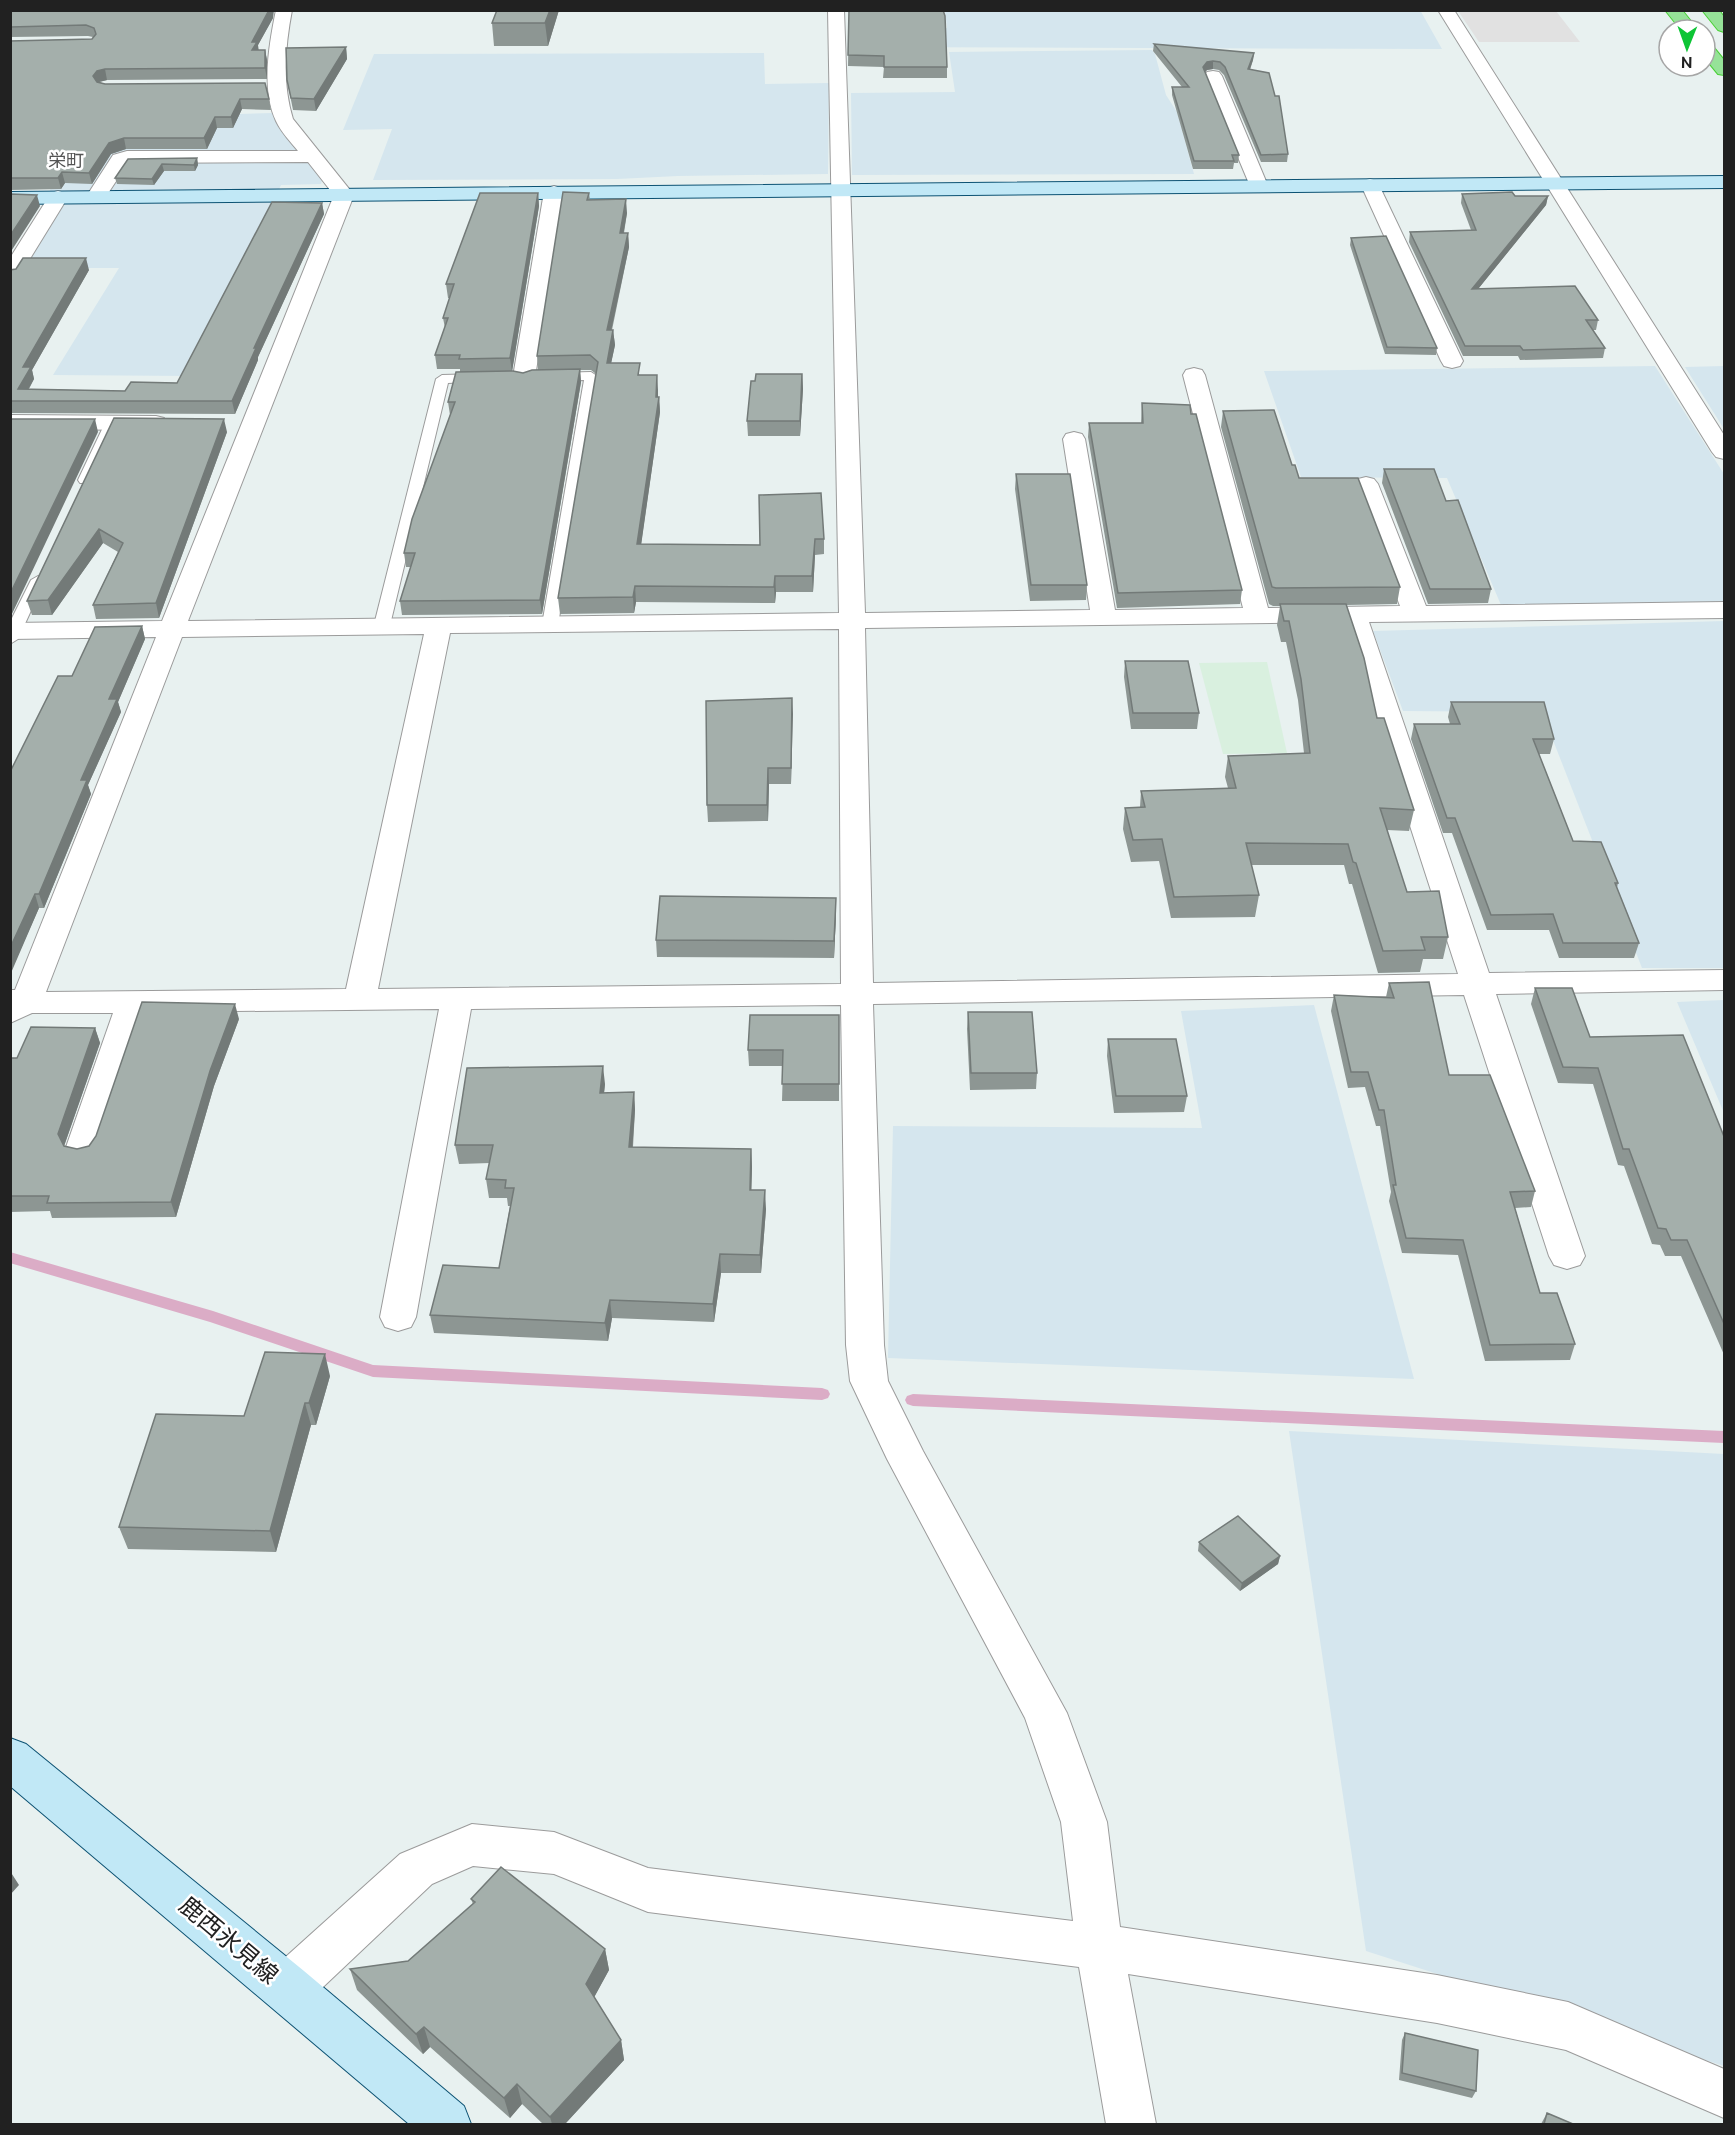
<svg xmlns="http://www.w3.org/2000/svg" width="1735" height="2135" viewBox="0 0 1735 2135" font-family="Ubuntu,'Noto Sans JP',sans-serif">
	<style>
		.commercial { fill: #d9f0df }
		.farmland { fill: #d5e6ee }
		.parking { fill: #e1e1e1 }
		.lines { fill: none; stroke-linecap: round; stroke-linejoin: round }
		.stream { fill: #dbacc6; fill-rule: evenodd }
		.lane-casing { stroke: #9b9b9b; stroke-width: 2 }
		.street-casing { stroke: #9b9b9b; stroke-width: 2 }
		.secondary-casing { stroke: #0c5273; stroke-width: 2 }
		.highway-casing { stroke: #47d133; stroke-width: 2 }
		.lane { fill: #fff; fill-rule: evenodd }
		.street { fill: #fff; fill-rule: evenodd }
		.secondary { fill: #c1e8f6; fill-rule: evenodd }
		.highway { fill: #96e298; fill-rule: evenodd }
		.wall { fill: #8d9693 }
		.shaded-wall { fill: #737a78 }
		.building { fill: #a4afab; stroke: #737a78; stroke-width: 1.5 }
		.labels { text-anchor: middle; dominant-baseline: central; stroke-width: 5; stroke-linejoin: round; paint-order: stroke }
		.far-neighbourhood-label { font-size: 18px; fill: #545454; stroke: #fff }
		.near-street-label { font-size: 24px; fill: #212121; stroke: #fff }
	</style>
	<rect width="100%" height="100%" fill="#e8f1f0"/>
	<path class="commercial" d="M1267 662 1287 753 1223 754 1199 663Z"/>
	<path class="farmland" d="M1420 10 1442 49 848 47V29L947 28 945 11Z
		M1152 50 1155 54 1166 95 1177 112 1194 174 852 175 851 93 955 92 949 52Z
		M764 53 765 84 829 83 828 174 678 176 617 179 373 180 392 129 343 130 374 54Z
		M273 113 322 181 321 184 281 185 192 376 53 375 119 268H26L72 119Z
		M1655 366 1724 474V603L1501 605 1447 478 1301 477 1264 371Z
		M1724 366V429L1685 367Z
		M1724 621V968H1642L1542 712 1403 711 1373 631Z
		M1724 1000V1113L1677 1002Z
		M1314 1005 1414 1379 888 1358 893 1126 1202 1128 1181 1011Z
		M1289 1431 1724 1454V2066L1366 1951Z"/>
	<path class="parking" d="M1458 11H1556L1580 42H1479Z"/>
	<g class="lines">
		<path class="stream" d="M10 1252 213 1311 373 1365 822 1388 828 1390 830 1394 828 1398 822 1400 373 1377 210 1322 10 1263Z
			M913 1394 1724 1431V1443L913 1406 907 1404 905 1400 907 1396Z"/>
		<g class="lane-casing">
			<path id="lane" d="M591 372 597 376 558 625 550 630 542 625 584 380 554 381 548 377 554 373Z
				M480 374 486 378 485 381 448 383 390 625 387 628H377L374 625 436 379 442 375Z
				M112 419 119 423 92 480 90 483H80L78 480 105 423Z
				M38 576 45 580 18 639 10 644V622L31 580Z"/>
		</g>
		<g class="street-casing">
			<path id="street" d="M276 10H292C285 47 282 83 293 119L354 195 188 621 839 613 828 10H844L865 613 1090 610 1063 439 1066 434 1074 432 1082 434 1085 439 1115 610 1243 608 1183 375 1186 370 1194 368 1202 370 1205 375 1268 608 1400 606 1354 484 1358 479 1366 477 1374 479 1378 484 1426 606 1724 602V618L1369 622 1489 973 1724 970V990L1496 994 1585 1256 1580 1265 1567 1269 1554 1265 1549 1256 1464 995 873 1004 884 1345 888 1381 923 1451 1067 1713 1107 1822 1120 1927 1437 1975 1568 2002 1724 2069V2118L1566 2050 1437 2023 1128 1974 1156 2124H1106L1079 1967 648 1912 554 1874 473 1866 432 1884 304 2005 287 2012 270 2005 263 1988 270 1971 400 1854 472 1824 554 1832 648 1868 1073 1921 1061 1822 1025 1718 887 1459 850 1381 846 1345 841 1005 471 1009 416 1317 411 1327 398 1331 385 1327 380 1317 439 1009 146 1012 99 1150 94 1159 82 1162 70 1159 65 1150 113 1013H32L10 1023V990H15L156 637 10 639V623L162 621 334 195 308 162 128 163 103 201H89L86 197 113 155 127 151H298C290 141 281 132 276 121 261 89 269 44 276 10ZM1344 622 1458 974 873 983 865 628ZM839 629 841 984 378 989 450 633ZM424 634 346 989 46 992 182 637Z
				M1438 10H1454L1724 435V459L1716 457 1712 452Z
				M1213 71 1219 72 1222 76 1268 186 1266 190H1252L1250 186 1204 76 1207 72Z
				M1370 179 1377 181 1379 185 1463 361 1460 366 1452 368 1444 366 1441 361 1361 185 1363 181Z
				M554 186 561 188 564 192 535 377 532 382 524 384 516 382 513 377 544 192 547 188Z
				M58 191 65 193 68 197 20 275 17 279 10 281V258L51 193Z
				M10 415 156 416 164 418 167 423 164 428 156 430 10 429Z"/>
		</g>
		<g class="secondary-casing">
			<path id="secondary" d="M1724 176V188L10 204V192Z
				M10 1738 26 1744 304 1971 464 2106 471 2124H409L10 1786Z"/>
		</g>
		<g class="highway-casing">
			<path id="highway" d="M1665 10H1682L1698 30H1681Z
				M1702 10H1719L1724 17V32L1718 30Z
				M1705 43 1711 44 1724 60V75L1718 74 1705 58Z"/>
		</g>
		<use href="#lane" class="lane"/>
		<use href="#street" class="street"/>
		<use href="#secondary" class="secondary"/>
		<use href="#highway" class="highway"/>
	</g>
	<path class="wall" d="M10 10 273 18 258 45V50H265L267 60V79L107 80 99 82 105 84 269 99 271 110 242 109 233 128H217L207 149H126L111 154 92 184 65 183 61 189 10 190V41L92 39 93 37 88 36 10 37Z
		M497 10H559L548 46H494L492 23Z
		M849 10 947 67V78H883L884 67 848 66Z
		M1154 44 1254 53 1253 60 1250 70 1288 154 1287 162H1261L1224 75 1219 70 1213 69 1207 70 1205 72 1239 155 1238 163H1234L1233 169H1193L1172 95V87H1182L1153 51Z
		M346 47 347 59 316 111 293 110 287 80Z
		M197 158 198 165 195 171H164L154 185 117 184 115 178 128 159Z
		M538 193 539 206 512 371 523 373 538 370 537 356 589 193 590 200 627 213 624 233H628L629 247 612 330H613L615 345 611 363 640 375 658 390V397H659L660 412 641 544 760 545 759 495 824 539V554L815 555 813 592H776L775 603 636 602 634 613 560 614 558 598 596 374 591 370H580L581 382 542 614 402 615 400 601 411 567H406L404 553 450 415 448 402 460 372V369H437L435 355 445 328 443 318 450 298H448L446 284Z
		M1462 194 1515 196H1548L1546 205 1478 289 1598 320 1596 330H1593L1605 348 1603 358 1520 360 1518 356H1463L1409 242 1410 232 1471 230 1461 203Z
		M322 203 324 214 258 357V360L235 414 10 413V270H89L32 370 34 379 29 389 125 391 177 383Z
		M1351 238 1437 348 1436 355 1385 354 1350 245Z
		M802 374 803 389 800 436H748L747 421 755 381Z
		M1142 403 1191 414 1242 590 1240 604 1117 608 1088 437 1089 423H1141Z
		M1223 411 1292 465 1299 478 1400 587 1397 604 1346 605 1377 718 1414 810 1409 831 1387 830 1407 892 1448 937 1443 959H1423L1420 972 1378 973 1352 884H1349L1344 865H1251L1259 895 1255 917 1171 918 1159 861 1131 862 1123 829 1125 808 1140 807 1141 791 1228 788 1225 777 1228 756 1304 753 1298 700 1286 642H1281L1277 625 1280 606H1273L1269 604 1221 427Z
		M114 418 227 432 159 618 96 619 93 605 118 552 103 543 52 615H32L27 601Z
		M1384 469 1446 501 1491 589 1488 603 1428 604 1382 483Z
		M1016 474 1087 585 1086 600 1030 601 1015 489Z
		M142 626 145 639 118 702 121 712 88 785 91 794 44 908H39L10 973V772L72 676Z
		M1125 661 1199 713 1197 729H1131L1124 677Z
		M792 698 791 784H769L768 821 708 822 707 805Z
		M1451 702 1554 739 1550 754H1539L1573 841 1618 883 1617 888 1639 943 1634 958H1559L1549 930H1487L1452 833H1443L1411 739 1414 724H1450L1448 717Z
		M836 898V914L834 958 657 957 656 940Z
		M1389 983 1449 1075 1535 1191 1531 1207 1515 1208 1540 1293 1575 1344 1570 1360 1485 1361 1458 1255 1402 1253 1389 1201 1391 1192 1380 1126H1376L1365 1087 1348 1088 1331 1011 1334 995 1386 997Z
		M1535 988 1590 1037 1725 1139V1357L1681 1256H1665L1660 1245 1652 1244 1624 1166 1618 1165 1593 1084 1558 1083 1531 1004Z
		M968 1012 1037 1073 1036 1089 970 1090 967 1029Z
		M839 1015V1101H782L783 1066H749L748 1050Z
		M239 1019 214 1086 176 1217 52 1218 50 1211 10 1212V1058H17L95 1028 100 1043 64 1146 77 1149 89 1146Z
		M1108 1039 1187 1096 1184 1112 1114 1113 1107 1056Z
		M605 1084 604 1093 634 1092 635 1110 633 1147 751 1149 752 1167 751 1190 766 1209 761 1273H721L714 1322 612 1318 608 1341 434 1333 430 1315 499 1268 510 1206H508L507 1198H489L486 1179 490 1163 459 1164 455 1145Z
		M330 1376 316 1425H311L276 1552 128 1549 119 1527 244 1416Z
		M1199 1542 1280 1556 1278 1564 1240 1591 1198 1551Z
		M471 1899 605 1949 609 1970 594 1997 621 2040 624 2060 565 2124H543L522 2104 510 2118 430 2047 423 2054 357 1990 350 1969 408 1961 473 1904Z
		M1405 2033 1476 2091 1472 2098 1399 2080 1402 2040Z
		M1547 2113 1573 2124H1541Z"/>
	<path class="shaded-wall" d="M269 10H274L273 18 258 45 259 52 254 61 252 42Z
		M550 10H559L548 46 545 23Z
		M346 47 347 59 316 111 314 99Z
		M265 50 267 60V79L265 68Z
		M1254 53 1253 60 1247 77 1248 69Z
		M1213 61V69L1207 70 1202 75 1203 67 1207 62Z
		M105 69 107 80 99 82 96 87 93 76 97 71Z
		M240 99 242 109 233 128 231 117Z
		M215 117 217 128 207 149 204 138Z
		M124 138 126 149 111 154 92 184 89 173 109 143Z
		M197 158 198 165 195 171 194 165Z
		M162 164 164 171 154 185 152 179Z
		M62 172 65 183 61 189 58 178Z
		M538 193 539 206 512 372 510 358Z
		M37 195 40 206 10 253V236Z
		M1548 196 1546 205 1470 299 1472 289Z
		M626 199 627 213 621 247 620 233Z
		M322 203 324 214 258 357V360L235 414 232 401 254 348Z
		M628 233 629 247 608 345 607 330Z
		M86 258 89 270 32 370 34 379 21 402 18 389 23 367Z
		M613 330 615 345 608 378 607 363Z
		M580 369 581 382 542 614 540 600Z
		M802 374 803 389 800 436V421Z
		M657 375 658 390V406L659 397 660 412 639 560 637 544 656 397Z
		M95 419 98 432 11 616 10 594Z
		M224 419 227 432 159 618 156 603Z
		M99 529 103 543 52 615 48 600Z
		M815 539V555L813 592 812 576Z
		M775 576 776 592 775 603 774 587Z
		M635 586 636 602 634 613 633 597Z
		M142 626 145 639 118 702 121 712 88 785 91 794 44 908 39 894 109 699Z
		M792 698 793 714 791 784V768Z
		M768 768 769 784 768 821 767 805Z
		M35 894 39 908 11 973 10 948Z
		M836 898V914L834 958V941Z
		M235 1004 239 1019 214 1086 176 1217 171 1202 210 1071Z
		M95 1028 100 1043 63 1149 58 1134Z
		M603 1066 605 1084 602 1111 600 1093Z
		M634 1092 635 1110 631 1166 629 1147Z
		M751 1149 752 1167 751 1209 750 1190Z
		M765 1190 766 1209 761 1273 760 1255Z
		M720 1254 721 1273 714 1322 713 1304Z
		M610 1300 612 1318 608 1341 605 1323Z
		M325 1354 330 1376 316 1425 309 1403Z
		M305 1403 311 1425 276 1552 270 1531Z
		M1280 1556 1278 1564 1240 1591 1242 1583Z
		M10 1871 19 1885 10 1895Z
		M605 1949 609 1970 590 2005 586 1984Z
		M424 2027 430 2047 423 2054 416 2034Z
		M621 2040 624 2060 565 2124H552L550 2117Z
		M517 2084 522 2104 510 2118 504 2098Z"/>
	<path class="building" d="M10 10H269L252 42H257L252 50H265V68L105 69 97 71 93 76 97 82 105 84 265 83 269 99H240L231 117H215L204 138H124L109 143 89 173 62 172 58 178H10V41L92 39 96 34 94 28 86 25 10 27Z
		M497 10H550L545 23H492Z
		M849 10H943L945 16 947 67H884V56L848 55Z
		M1154 44 1254 53 1248 69 1269 73 1275 96H1279L1288 154 1261 155 1225 67 1220 62 1213 61 1207 62 1203 67 1239 155H1232L1234 161H1194L1172 87H1189Z
		M346 47 314 99 291 98 287 80 286 48Z
		M197 158 194 165 162 164 152 179 115 178 128 159Z
		M563 192 589 193 587 200 626 199 620 233H628L607 330H613L607 363H640L638 375H657L656 397H659L637 544 760 545 759 495 821 493 824 539H815L812 576H775L774 587 635 586 633 597 558 598 598 362 590 355 537 356Z
		M1512 192 1515 196H1548L1472 289 1575 286 1598 320H1586L1605 348 1523 350 1520 346H1465L1410 232 1476 230 1462 194Z
		M480 193H538L510 358 459 359 460 355H435L448 318H443L454 284H446Z
		M10 194 37 195 10 236Z
		M272 202 322 203 254 348H256L232 401H10V270L16 269 23 258H86L23 367H31L18 389 125 391 131 382 177 383Z
		M1386 236 1437 348 1387 347 1351 238Z
		M580 369 540 600 400 601 415 553H404L412 519 455 402H448L456 372 513 371 523 373 532 370Z
		M756 374H802L800 421H747L751 381H755Z
		M1142 403 1190 405 1191 414H1196L1242 590 1118 593 1089 423H1143Z
		M1274 410 1292 465H1295L1299 478H1358L1400 587 1276 588 1272 587 1223 411Z
		M114 418 224 419 156 603 93 605 123 543 99 529 48 600 27 601Z
		M10 419H95L10 594Z
		M1384 469H1434L1446 501 1458 500 1491 589H1430Z
		M1016 474H1070L1087 585H1031Z
		M1280 604H1346L1364 658 1377 718H1384L1414 810 1380 808 1407 892 1439 891 1448 937H1421L1425 950 1383 951 1356 863 1353 862 1348 844 1246 843 1259 895 1174 897 1162 839 1133 840 1125 808 1145 807 1141 791 1236 788 1228 756 1310 753 1301 679 1289 621H1284Z
		M142 626 109 699H117L81 780H87L39 894H35L10 948V772L58 676H72L95 627Z
		M1125 661H1188L1199 713H1133Z
		M792 698 791 768H768L767 805H707L706 701Z
		M1451 702H1544L1554 739H1533L1573 841 1601 842 1618 883H1615L1639 943H1563L1553 914 1491 915 1455 818H1447L1414 724H1460Z
		M660 896 836 898 834 941 656 940Z
		M1429 982 1449 1075H1490L1535 1191 1510 1192 1540 1293H1557L1575 1344 1490 1345 1463 1240 1406 1238 1393 1185H1396L1384 1110H1379L1368 1072H1351L1334 995 1394 998 1389 983Z
		M1535 988H1572L1590 1037 1683 1035 1725 1139V1326L1687 1240H1671L1666 1229 1658 1228 1629 1149H1623L1598 1068 1563 1067Z
		M142 1002 235 1004 210 1071 171 1202 47 1203 49 1196H10V1058H17L31 1027 95 1028 58 1134 64 1146 77 1149 89 1146 96 1136Z
		M968 1012H1032L1037 1073H971Z
		M750 1015H839V1084H782L783 1050H748Z
		M1108 1039H1176L1187 1096H1116Z
		M603 1066 600 1093 634 1092 629 1147 751 1149 750 1190H765L760 1255 720 1254 713 1304 610 1300 605 1323 430 1315 443 1265 499 1268 514 1188H505L506 1180 486 1179 493 1145H455L467 1068Z
		M265 1352 325 1354 309 1403H305L270 1531 119 1527 156 1414 244 1416Z
		M1238 1516 1280 1556 1242 1583 1199 1542Z
		M501 1867 605 1949 586 1984 621 2040 550 2117 517 2084 504 2098 424 2027 416 2034 350 1969 408 1961 475 1902 471 1899Z
		M1405 2033 1478 2050 1476 2091 1402 2073Z
		M1547 2113 1573 2124H1544Z"/>
	<g class="labels">
		<g class="far-neighbourhood-label">
			<text x="66" y="160">栄町</text>
		</g>
		<g class="near-street-label">
			<text transform="translate(229 1940) rotate(40)">鹿西氷見線</text>
		</g>
	</g>
	<rect width="1735" height="2135" fill="none" stroke="#212121" stroke-width="24"/>
	<g transform="translate(1687 48) rotate(181)"><circle r="28" fill="#ffffff" stroke="#a6a6a6" stroke-width="1.5"/>
	<path d="M0-4.5L10 22L0 15L-10 22Z" fill="#0dc535"/>
	<text y="-9" font-size="16" font-weight="bold" text-anchor="middle" fill="#212121">N</text>
	</g>
</svg>
